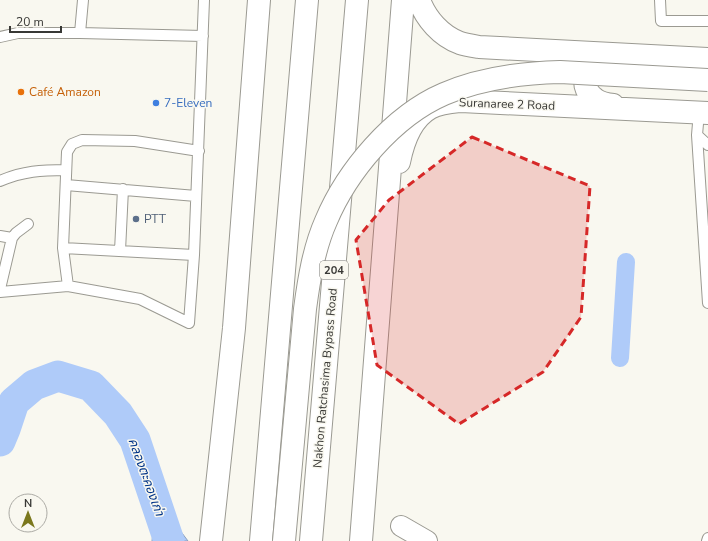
<svg xmlns="http://www.w3.org/2000/svg" width="708" height="541" viewBox="0 0 708 541" font-family="'Nunito Sans','Noto Sans Thai',sans-serif">
	<style>
		.water { fill: #afcbf9; stroke: #8b9fbe }
		.lines { fill: none; stroke-linecap: round; stroke-linejoin: round }
		.canal { stroke: #afcbf9; stroke-width: 18 }
		.river { stroke: #afcbf9; stroke-width: 31 }
		.service-casing { stroke: #9b9a92; stroke-width: 12 }
		.minor-casing { stroke: #9b9a92; stroke-width: 22 }
		.secondary-casing { stroke: #9b9a92; stroke-width: 24 }
		.trunk-casing { stroke: #9b9a92; stroke-width: 24 }
		.service { stroke: #fff; stroke-width: 10 }
		.minor { stroke: #fff; stroke-width: 20 }
		.secondary { stroke: #fff; stroke-width: 22 }
		.trunk { stroke: #fff; stroke-width: 22 }
		.motorway-bridge-casing { stroke: #9b9a92; stroke-width: 24; stroke-linecap: butt }
		.motorway-bridge { stroke: #fff; stroke-width: 22 }
		.marked { fill: #d62828; fill-opacity: 0.2; stroke: #d62828; stroke-width: 3; stroke-dasharray: 8 5; stroke-linejoin: round }
		.food-dot { fill: #e8710a; stroke: #f9f8f0; stroke-width: 1.5 }
		.shop-dot { fill: #3f7fe0; stroke: #f9f8f0; stroke-width: 1.5 }
		.service-dot { fill: #5c6f8a; stroke: #f9f8f0; stroke-width: 1.5 }
		.labels { text-anchor: middle; dominant-baseline: central; stroke-width: 3; stroke-linejoin: round; paint-order: stroke }
		.shield { fill: #f9f8f0; stroke: #72726d; stroke-width: 1 }
		.shield-label { font-size: 11px; font-weight: bold; fill: #383835 }
		.food-label { font-size: 12px; fill: #c56008; stroke: #f9f8f0; text-anchor: start }
		.shop-label { font-size: 12px; fill: #366cbe; stroke: #f9f8f0; text-anchor: start }
		.street-label { font-size: 12px; fill: #383835; stroke: #f9f8f0 }
		.service-label { font-size: 12px; fill: #4e5e75; stroke: #f9f8f0; text-anchor: start }
		.water-label { font-size: 13px; font-style: italic; fill: #003488; stroke: #f9f8f0 }
	</style>
	<rect width="100%" height="100%" fill="#f9f8f0"/>
	<path class="water" d="M135 440 176 525 188 541H152L153 532Z"/>
	<g class="lines">
		<path class="canal" d="M620 358 626 262"/>
		<path class="river" d="M0 441 5 429 14 402 34 385 58 376 91 386 118 414 135 440 169 541"/>
		<g class="service-casing">
			<path id="service" d="M660 0 661 21H708
				M80 33 83 0
				M0 37 18 33H80L203 36
				M699 112 697 135 708 145
				M697 135 708 303
				M0 181C23 171 42 170 66 170
				M66 185 196 196
				M0 236 12 238
				M63 248 194 255
				M120 251 123 189
				M68 286 63 248 67 152 72 144 82 140 135 141 199 151
				M0 289 12 238 16 233 28 224
				M0 292 68 286 140 299 189 323 194 255 204 0
				M707 541 708 538"/>
		</g>
		<g class="minor-casing">
			<path id="minor" d="M401 526 427 541"/>
		</g>
		<g class="secondary-casing">
			<path id="secondary" d="M419 0C426 19 441 36 460 43 466 45 473 46 479 47L708 59
				M599 60C584 68 579 88 595 99 600 103 606 104 613 105
				M399 162C403 142 412 118 430 108 439 103 451 102 461 101L708 113
				M211 541 234 328 259 0
				M361 541 403 0"/>
		</g>
		<g class="trunk-casing">
			<path id="trunk" d="M261 541 307 0
				M311 541 357 0"/>
		</g>
		<use href="#service" class="service"/>
		<use href="#minor" class="minor"/>
		<use href="#secondary" class="secondary"/>
		<use href="#trunk" class="trunk"/>
		<g class="motorway-bridge-casing">
			<path id="motorway-bridge" d="M284 541 305 309C309 279 314 248 326 221 347 171 393 116 444 94 481 78 520 73 560 72L708 80"/>
		</g>
		<use href="#motorway-bridge" class="motorway-bridge"/>
	</g>
	<path class="marked" d="M472 137 590 186 581 317 543 372 459 424 377 365 356 240 389 200Z"/>
	<circle class="food-dot" cx="21" cy="92" r="4"/>
	<circle class="shop-dot" cx="156" cy="103" r="4"/>
	<circle class="service-dot" cx="136" cy="219" r="4"/>
	<g class="labels">
		<rect class="shield" x="320" y="261" width="28" height="18" rx="3"/>
		<g class="shield-label">
			<text x="334" y="270">204</text>
		</g>
		<g class="food-label">
			<text x="29" y="92">Café Amazon</text>
		</g>
		<g class="shop-label">
			<text x="164" y="103">7-Eleven</text>
		</g>
		<g class="street-label">
			<text transform="translate(507 104) rotate(2)">Suranaree 2 Road</text>
			<text transform="translate(325 378) rotate(-85)">Nakhon Ratchasima Bypass Road</text>
		</g>
		<g class="service-label">
			<text x="144" y="219">PTT</text>
		</g>
		<g class="water-label">
			<text transform="translate(146 477) rotate(70)">คลองตะคองเก่า</text>
		</g>
	</g>
	<g transform="translate(28 513)"><circle r="19" fill="#f9f8f0" stroke="#acaba5"/>
	<path d="M0-3L7 15L0 10L-7 15Z" fill="#7b781d"/>
	<text y="-6" font-size="11" font-weight="bold" text-anchor="middle" fill="#383835">N</text>
	</g>
	<path d="M10 26v6h51v-6" fill="none" stroke="#383835" stroke-width="2"/>
	<text x="16" y="26" font-size="12" fill="#383835" stroke="#f9f8f0" stroke-width="3" paint-order="stroke">20 m</text>
</svg>
